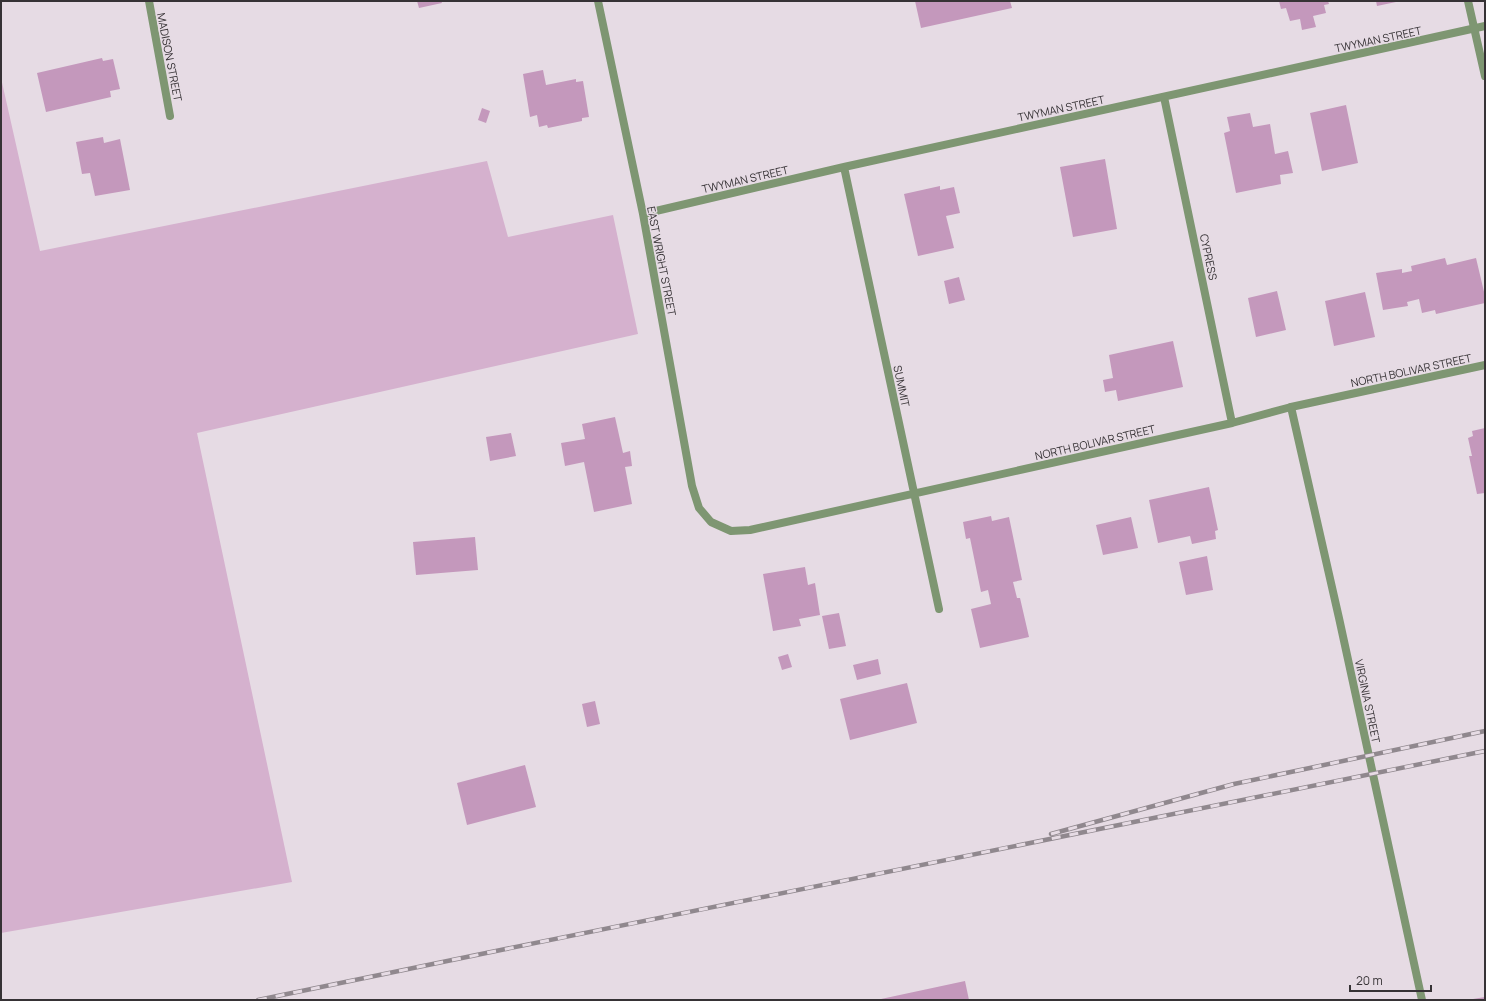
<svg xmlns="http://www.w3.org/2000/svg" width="1486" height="1001" viewBox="0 0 1486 1001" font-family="Manrope,sans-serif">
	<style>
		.green { fill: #d5b1ce }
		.building { fill: #c498bc }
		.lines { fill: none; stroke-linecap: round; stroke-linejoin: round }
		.minor { stroke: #7e9672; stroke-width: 8 }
		.tertiary { stroke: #7e9672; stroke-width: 8 }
		.rail-casing { stroke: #90888e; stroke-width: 4.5 }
		.rail { stroke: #e6dbe4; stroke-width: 3; stroke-dasharray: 9; stroke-linecap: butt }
		.labels { text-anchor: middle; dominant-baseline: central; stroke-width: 3; stroke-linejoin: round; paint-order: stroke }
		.street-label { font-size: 11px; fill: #363235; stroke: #e6dbe4 }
	</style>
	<rect width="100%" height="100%" fill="#e6dbe4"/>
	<path class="green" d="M1 78 40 251 487 161 508 237 613 215 638 334 197 433 292 882 1 933Z"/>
	<path class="building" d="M417 1H441L442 3 419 8Z
		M915 1H1010L1012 8 921 28Z
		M1279 1H1328L1329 4 1324 5 1326 13 1313 16 1316 27 1302 30 1300 19 1290 21 1286 8 1281 9Z
		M1376 1H1396V2L1377 6Z
		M102 58 103 61 113 59 120 89 110 91 111 97 46 112 37 73Z
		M543 70 546 85 576 79V82L583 81 589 117 582 118V121L548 128 547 125 539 127 537 115 530 117 523 74Z
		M1346 105 1358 163 1322 171 1310 113Z
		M482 108 490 111 486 123 478 120Z
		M1250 113 1253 127 1270 124 1275 154 1288 151 1293 173 1280 175 1281 184 1236 193 1224 133 1230 131 1227 117Z
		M103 137 104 143 120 139 130 190 95 196 90 173 82 174 76 142Z
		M1105 159 1117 229 1073 237 1060 167Z
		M940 186V190L954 187 960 213 946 216 954 248 918 256 904 194Z
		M1445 258 1447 265 1476 258 1485 296V303L1436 314 1435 310 1422 313 1419 299 1407 302 1408 306 1383 310 1376 273 1402 269V273L1412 271 1411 266Z
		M959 277 965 300 949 304 944 281Z
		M1277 291 1286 330 1256 337 1248 298Z
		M1365 292 1375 337 1334 346 1325 301Z
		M1173 341 1183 387 1118 401 1116 390 1105 392 1103 380 1113 378 1109 355Z
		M615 417 623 453 630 451 632 466 625 467 632 504 594 512 584 462 565 466 561 443 585 439 582 424Z
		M1485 428V493L1477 494 1469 456H1472L1468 438 1473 436 1472 431Z
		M511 433 516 456 490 461 486 437Z
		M1209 487 1218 530 1215 531 1216 539 1192 544 1190 536 1158 543 1149 500Z
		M991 516 992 521 1009 517 1022 580 1013 582 1017 598H1020L1029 637 980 648 971 609 991 604 988 590 981 592 970 538 966 539 963 522Z
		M1131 517 1138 548 1103 555 1096 525Z
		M475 537 478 570 416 575 413 542Z
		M1207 556 1213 590 1186 595 1179 562Z
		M805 567 808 585 815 583 820 615 799 619 801 626 773 631 763 574Z
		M839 613 846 646 829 649 822 616Z
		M788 654 792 667 782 670 778 657Z
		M878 659 881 674 857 680 853 665Z
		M907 683 917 723 850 740 840 699Z
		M595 701 600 724 587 727 582 704Z
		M525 765 536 807 467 825 457 783Z
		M965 981 969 1000H881V999Z
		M1485 997V1000H1473V999Z"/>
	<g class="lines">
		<path class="minor" d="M149 1 170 116
			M598 1 643 214 692 486 699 508 711 522 731 531 750 530 1232 423 1291 407
			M1164 97 1232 423
			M844 167 939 609
			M643 214 844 167 1485 26"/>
		<path class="tertiary" d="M1468 1 1485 76
			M1422 1000 1339 618 1291 407 1485 365"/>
		<g class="rail-casing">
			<path id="rail" d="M1051 834 1234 784 1485 731
				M258 1000 491 952 1485 751"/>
		</g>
		<use href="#rail" class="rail"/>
	</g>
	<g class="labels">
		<g class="street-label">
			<text transform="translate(1378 39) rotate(-12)">TWYMAN STREET</text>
			<text transform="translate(170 57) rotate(79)">MADISON STREET</text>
			<text transform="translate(1061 108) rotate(-12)">TWYMAN STREET</text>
			<text transform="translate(745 179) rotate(-13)">TWYMAN STREET</text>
			<text transform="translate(1209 257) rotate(78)">CYPRESS</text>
			<text transform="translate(662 261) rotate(79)">EAST WRIGHT STREET</text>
			<text transform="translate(1411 370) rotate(-12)">NORTH BOLIVAR STREET</text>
			<text transform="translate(902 386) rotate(78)">SUMMIT</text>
			<text transform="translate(1095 442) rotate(-13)">NORTH BOLIVAR STREET</text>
			<text transform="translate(1368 701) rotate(78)">VIRGINIA STREET</text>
		</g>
	</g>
	<rect width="1486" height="1001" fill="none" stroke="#363235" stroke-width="4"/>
	<path d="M1350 985v6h81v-6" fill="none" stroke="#363235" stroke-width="2"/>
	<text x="1356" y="985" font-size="12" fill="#363235" stroke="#e6dbe4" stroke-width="3" paint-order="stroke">20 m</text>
</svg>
